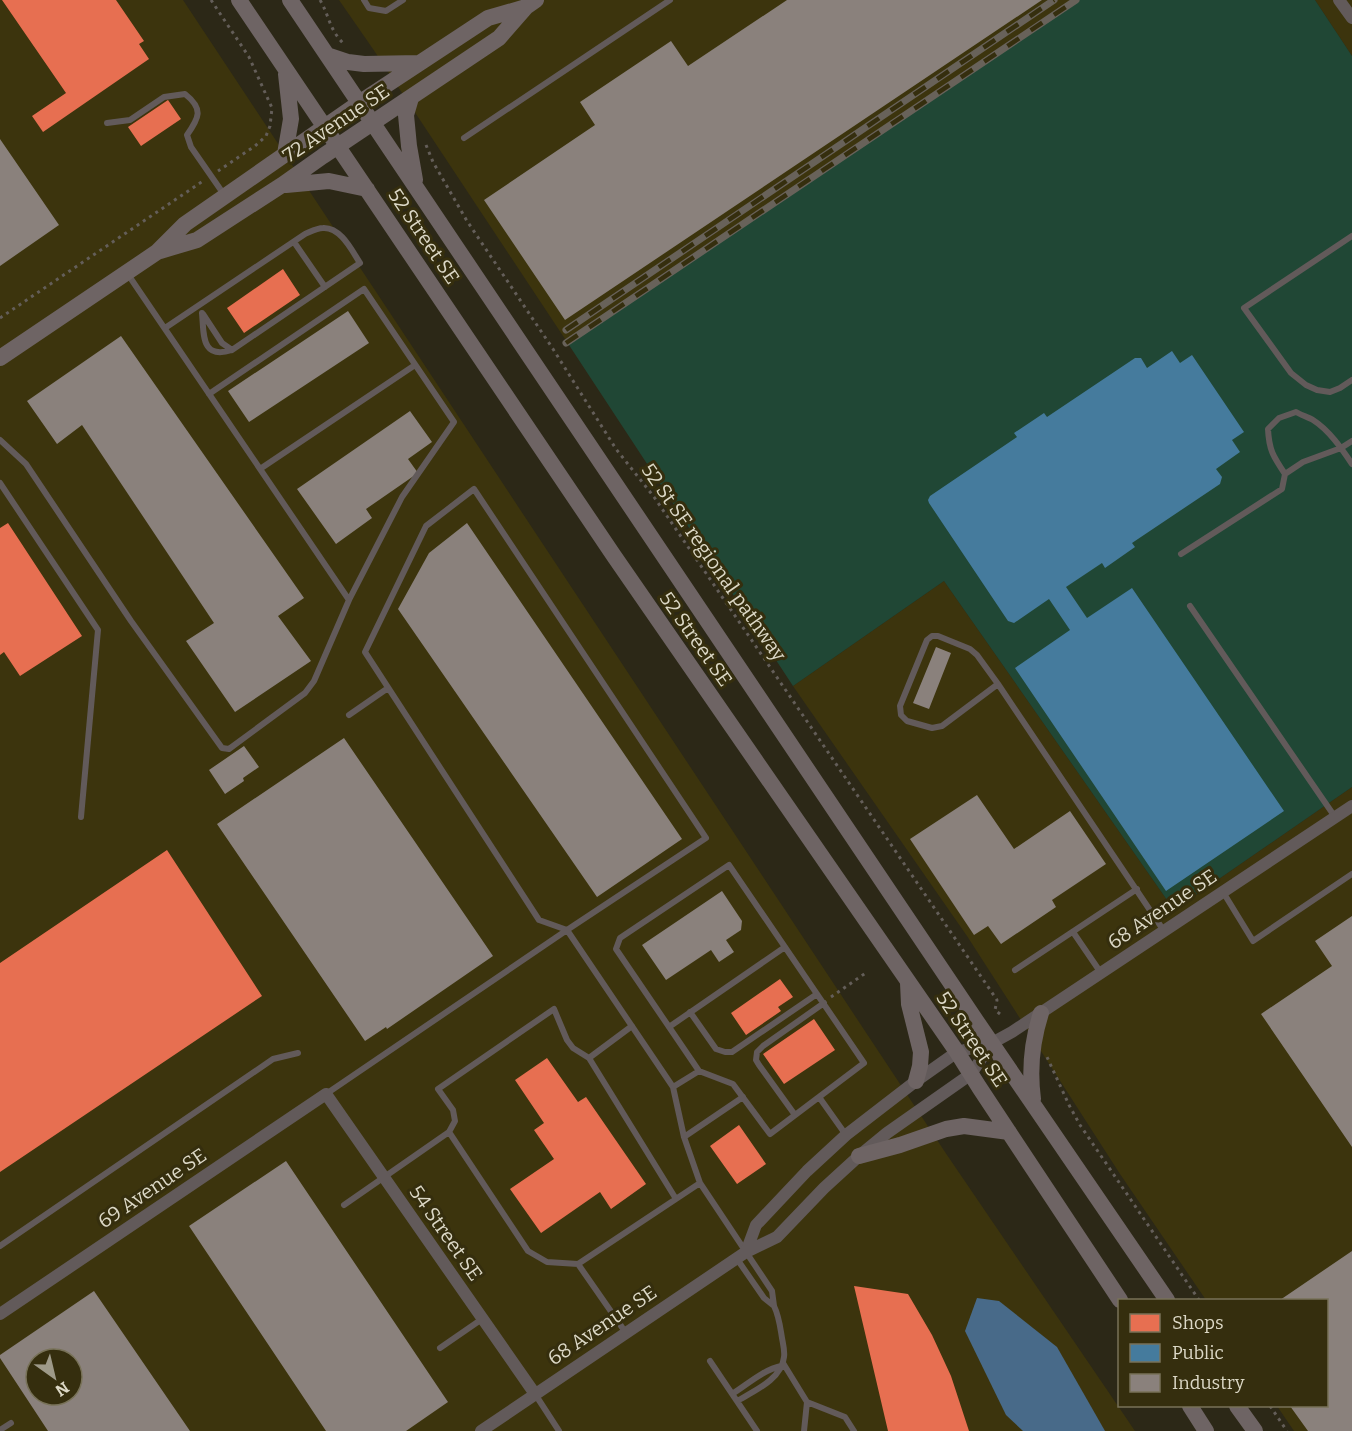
<svg xmlns="http://www.w3.org/2000/svg" width="1352" height="1431" viewBox="0 0 1352 1431" font-family="Bitter,serif">
	<style>
		.built { fill: #3c340d; fill-rule: evenodd }
		.green { fill: #204735 }
		.water { fill: #486a89 }
		.shops { fill: #e76f51 }
		.public { fill: #457b9d }
		.industry { fill: #8a817c; fill-rule: evenodd }
		.lines { fill: none; stroke-linecap: round; stroke-linejoin: round }
		.path { stroke: #645e59; stroke-width: 3; stroke-dasharray: 3 4.5; stroke-linecap: butt }
		.lane { stroke: #625a5a; stroke-width: 6 }
		.street { stroke: #625a5a; stroke-width: 12 }
		.secondary { stroke: #6e6464; stroke-width: 16 }
		.rail-casing { stroke: #68625a; stroke-width: 7 }
		.rail { stroke: #352e0e; stroke-width: 4.5; stroke-dasharray: 14; stroke-linecap: butt }
		.labels { text-anchor: middle; dominant-baseline: central; stroke-width: 6; stroke-linejoin: round; paint-order: stroke }
		.street-label { font-size: 20px; fill: #dcd8c6; stroke: #352e0e }
	</style>
	<rect width="100%" height="100%" fill="#2c2817"/>
	<path class="built" d="M0 0H183L947 1155 1135 1431H0ZM36 1359H72V1395H36Z
		M339 0H1071L567 342 373 49Z
		M1315 0H1352V56Z
		M944 581 1174 910 1352 787V1431H1294L1277 1406H1326V1300H1206L1120 1174 967 936 793 686Z"/>
	<path class="green" d="M1071 0H1315L1352 56V787L1174 910 944 581 793 686 567 342Z"/>
	<path class="water" d="M977 1298 999 1301 1057 1347 1105 1431H1023L1006 1415 965 1331Z"/>
	<path class="shops" d="M2 0H116L144 41 139 44 149 59 43 132 32 116 66 93Z
		M168 100 181 119 141 146 128 127Z
		M283 269 300 295 244 333 227 308Z
		M8 523 82 636 20 676 4 652 0 655V528Z
		M167 850 262 996 0 1172V963Z
		M780 979 793 997 778 1007 781 1011 746 1035 731 1013Z
		M814 1019 835 1050 784 1084 763 1054Z
		M547 1058 578 1102 586 1097 646 1184 611 1209 600 1192 541 1233 510 1189 554 1159 534 1130 544 1123 515 1080Z
		M739 1125 766 1164 737 1184 710 1146Z
		M854 1286 908 1294 932 1335 951 1376 969 1431H888Z"/>
	<path class="public" d="M1172 351 1180 363 1192 355 1244 432 1232 440 1240 452 1216 469 1222 477 1220 484 1132 543 1135 547 1105 568 1102 563 1066 587 1087 618 1132 588 1284 811 1166 891 1015 668 1070 630 1049 599 1014 623 1008 621 929 503 928 500 930 496 1017 437 1014 433 1044 413 1047 417 1135 358H1141L1147 368Z"/>
	<path class="industry" d="M787 0H1042L565 320 484 200 595 125 580 102 671 41 688 66Z
		M0 139 59 225 0 266Z
		M348 311 369 343 249 422 228 391Z
		M121 336 304 598 278 616 311 661 235 712 186 641 214 623 82 425 57 444 27 401Z
		M410 411 432 442 408 459 418 473 366 509 372 518 336 544 297 489Z
		M467 523 682 839 597 897 398 609 429 553Z
		M936 647 951 653 929 709 913 703Z
		M344 738 493 956 387 1029 386 1027 365 1041 217 824Z
		M244 746 259 767 243 778 244 781 225 794 209 770Z
		M977 795 1014 849 1070 811 1106 864 1052 900 1056 907 1001 944 988 926 974 935 910 839Z
		M722 891 742 921 741 930 726 940 734 952 719 962 711 950 666 980 642 945Z
		M1352 916V1147L1261 1014 1332 966 1315 941Z
		M286 1161 448 1402 406 1431H326L189 1226Z
		M1352 1251V1431H1308L1290 1406H1326V1300H1280Z
		M94 1291 190 1431H48L0 1358V1355ZM36 1359H72V1395H36Z"/>
	<g class="lines">
		<path class="path" d="M211 0 249 57 272 108 270 126 266 136 255 146 218 171
			M320 0C329 15 329 29 343 43
			M426 145 433 162 467 221 553 349 616 449 654 497 997 1000 995 1010 1000 1014
			M0 318 203 181
			M831 997 867 972
			M1047 1057 1069 1105 1080 1125 1199 1300
			M1270 1406 1287 1431"/>
		<path class="lane" d="M364 0 369 8 386 11 403 0
			M107 123 130 120 164 97 185 94C204 109 199 118 187 135L191 147 225 196
			M464 138 670 0
			M1352 236 1244 308 1291 373 1306 385 1317 390 1330 392 1340 388 1352 380
			M294 242 325 287
			M127 273C201 382 275 491 349 600L402 497 454 422 364 289 209 394
			M203 314 222 343 232 350
			M165 328 305 234C310 232 317 228 323 228 341 227 352 251 360 263L232 350C201 360 204 335 202 313
			M0 440 26 464 131 621 222 748 229 749 305 693 314 681 349 600
			M260 469 415 365
			M1285 474C1273 456 1269 450 1268 429L1279 418 1296 412C1301 415 1308 417 1313 420 1329 430 1342 449 1352 464
			M0 483 98 630 81 817
			M1181 554 1282 489 1285 474 1303 462 1341 448 1352 441
			M1190 606 1335 817
			M998 684 942 726 932 728 907 721 901 715 900 706 927 640 932 636H938L970 649 977 655 998 684 1164 931
			M349 715 388 688
			M729 865 864 1063 770 1134 733 1084 699 1071 616 949 620 938Z
			M1223 892 1253 941 1352 874
			M1073 932 1101 973
			M1015 970 1137 889
			M690 1012 716 1049 725 1052H732L817 994
			M632 1026 589 1058 676 1199
			M669 1027 785 947
			M673 1087 699 1071
			M326 1094 567 930 706 838 474 489 426 526 365 652 539 920 567 930 673 1087 684 1137 700 1183 772 1291 774 1306 764 1298 737 1259
			M819 1097 846 1135
			M795 1115 759 1065 756 1060 757 1052 763 1046 824 1003
			M449 1132 455 1121 453 1110 438 1089 554 1009 567 1040 573 1048 589 1058
			M684 1137 743 1097
			M344 1205 449 1132 528 1251 547 1262 578 1264
			M0 1246 273 1059 298 1053
			M626 1333 578 1264 700 1183
			M440 1348 482 1319
			M710 1361 757 1431
			M783 1363 807 1402 845 1417 854 1431
			M535 1394 559 1431
			M732 1394C748 1384 763 1370 781 1366
			M737 1401C754 1391 782 1379 784 1357 785 1351 783 1344 782 1338 780 1326 779 1316 774 1306
			M0 1430 11 1423
			M804 1431 807 1402"/>
		<path class="street" d="M1339 0 1352 18
			M746 1252 756 1225 807 1171 846 1135 916 1081 957 1052 992 1043 1012 1032 1352 806
			M0 1314 326 1094 535 1394
			M481 1431 746 1252 777 1237 824 1188 859 1156 887 1133 971 1074 992 1043"/>
		<path class="secondary" d="M239 0 614 556 957 1052 979 1087 1120 1300
			M290 0 977 1022 1167 1300
			M327 55 348 62 364 64 419 63
			M411 98 406 115 409 146 415 180
			M285 154 291 119 286 74
			M286 185 329 181 367 189
			M160 251 197 240 282 185 323 156 499 38 526 7 536 0
			M0 358 157 252 185 224 359 103 488 18 526 7
			M908 983 909 1004 921 1052 920 1066 916 1081
			M1033 1099C1029 1069 1032 1041 1041 1013
			M859 1156 900 1145 946 1129 964 1126 1009 1132
			M1190 1406 1206 1431
			M1237 1406 1255 1431"/>
		<g class="rail-casing">
			<path id="rail" d="M566 330 1054 0
				M566 343 1076 0"/>
		</g>
		<use href="#rail" class="rail"/>
	</g>
	<g class="labels">
		<g class="street-label">
			<text transform="translate(336 123) rotate(-34)">72 Avenue SE</text>
			<text transform="translate(424 236) rotate(56)">52 Street SE</text>
			<text transform="translate(714 562) rotate(55)">52 St SE regional pathway</text>
			<text transform="translate(696 639) rotate(55)">52 Street SE</text>
			<text transform="translate(1162 909) rotate(-34)">68 Avenue SE</text>
			<text transform="translate(972 1039) rotate(56)">52 Street SE</text>
			<text transform="translate(152 1188) rotate(-34)">69 Avenue SE</text>
			<text transform="translate(446 1233) rotate(55)">54 Street SE</text>
			<text transform="translate(602 1325) rotate(-34)">68 Avenue SE</text>
		</g>
	</g>
	<rect x="1118" y="1299" width="210" height="108" fill="#352e0e" stroke="#787258" stroke-width="1.5"/>
	<rect x="1130" y="1314" width="30" height="18" fill="#e76f51" stroke="#787258" stroke-width="1.5"/>
	<text x="1172" y="1329" font-size="18" fill="#dcd8c6">Shops</text>
	<rect x="1130" y="1344" width="30" height="18" fill="#457b9d" stroke="#787258" stroke-width="1.5"/>
	<text x="1172" y="1359" font-size="18" fill="#dcd8c6">Public</text>
	<rect x="1130" y="1374" width="30" height="18" fill="#8a817c" stroke="#787258" stroke-width="1.5"/>
	<text x="1172" y="1389" font-size="18" fill="#dcd8c6">Industry</text>
	<g transform="translate(54 1377) rotate(146)"><circle r="28" fill="#352e0e" stroke="#787258" stroke-width="1.5"/>
	<path d="M0-4.5L10 22L0 15L-10 22Z" fill="#9e9a89"/>
	<text y="-9" font-size="16" font-weight="bold" text-anchor="middle" fill="#dcd8c6">N</text>
	</g>
</svg>
